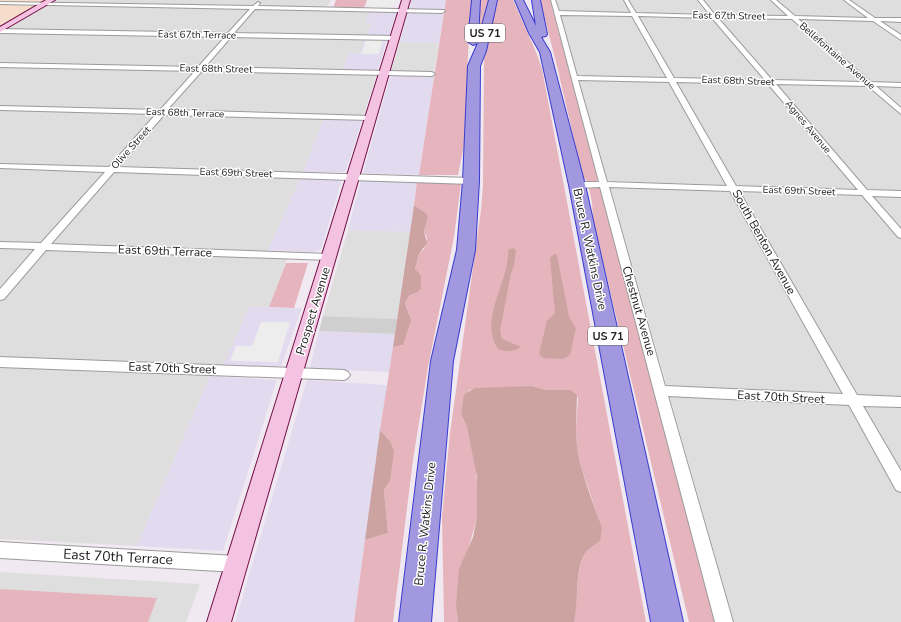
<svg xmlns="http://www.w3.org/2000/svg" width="901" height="622" viewBox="0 0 901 622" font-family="'Nunito Sans',sans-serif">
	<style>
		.residential { fill: #dfdedf }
		.commercial { fill: #e2daef }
		.religious { fill: #cfcfcf }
		.grass { fill: #e6b4bc }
		.forest { fill: #cca3a1 }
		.park { fill: #f6dccb }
		.parking { fill: #ededed }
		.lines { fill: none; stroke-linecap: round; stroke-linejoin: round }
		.street-casing { stroke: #9b9b9b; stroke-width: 2 }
		.secondary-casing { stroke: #720f47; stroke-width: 2 }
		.highway-casing { stroke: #383bcd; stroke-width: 2 }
		.street { fill: #fff; fill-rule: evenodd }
		.secondary { fill: #f5c3e2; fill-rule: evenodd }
		.highway { fill: #a298e0; fill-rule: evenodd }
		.labels { text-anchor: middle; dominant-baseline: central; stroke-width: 3; stroke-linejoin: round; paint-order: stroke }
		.far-street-label { font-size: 10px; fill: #212121; stroke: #fff }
		.shield { fill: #fff; stroke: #646464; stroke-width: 1 }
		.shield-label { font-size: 11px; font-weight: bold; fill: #212121 }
		.street-label { font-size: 12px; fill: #212121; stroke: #fff }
		.near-street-label { font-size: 14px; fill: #212121; stroke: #fff }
	</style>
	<rect width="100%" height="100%" fill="#f1e9f1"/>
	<path class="residential" d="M56 0H331L327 7 323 8 53 2Z
		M555 0H901V19L565 12 558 10Z
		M52 5 371 10 366 23H372L360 54 376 76 364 114 358 115 326 114 301 177 266 257 287 259 269 307H249L220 377 210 376 137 546 0 539V33L45 6Z
		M560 14 901 21V191L608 181 606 178Z
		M400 42 439 43 434 72 391 71Z
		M616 187 901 197V622H734L611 190V188Z
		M348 230 410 232 397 319 323 316Z
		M0 572 200 584 186 622H0Z"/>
	<path class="commercial" d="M411 0H446L444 10 410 9Z
		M371 10 397 12 389 35 366 36 372 23H365Z
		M408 12H444L439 43 400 42Z
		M365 39H387L378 70 342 71 349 53 360 54Z
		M395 75 434 76 419 175 363 173 390 77Z
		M324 118 360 120 362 121 346 170 344 172H303Z
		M301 177 342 179 321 249 315 252 268 250Z
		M361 180 417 181 410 232 348 230Z
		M249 307 302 308 281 366 224 365Z
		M319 331 395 334 389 372 314 369 310 367Z
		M210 376 277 380 223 551 137 546Z
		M307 380 387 385 354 622H235Z"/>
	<path class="religious" d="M323 316 397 319 395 334 319 331Z"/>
	<path class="grass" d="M336 0H367L364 8H333Z
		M446 0H472L469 33 464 145 458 175H419Z
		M479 0H489L479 31Z
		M498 0H513L536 52 542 69 646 622H574C578 603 575 564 587 551 591 547 596 544 600 541L599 520 580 463 577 447 576 429 578 399 577 395 564 390H546L532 386 470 390 463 398 461 414 467 427 475 463 478 491 477 518 469 546 457 615 458 622H444L442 517 450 433 481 210 483 185 484 56Z
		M540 0H550L598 179 596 181H588L583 178 557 66Z
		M417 181 461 183 454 237 428 367 413 460 393 622H354L365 540 388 533 384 490 390 481V441L380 430 393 347 403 345 409 313 405 303 410 295 416 293 415 269 419 254 424 249 427 238 424 231 428 218 427 214 414 205Z
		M593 187 600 188 716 622H689L593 219 592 202 589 189Z
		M286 263H308L294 308 269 307Z
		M0 589 157 598 148 622H0Z"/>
	<path class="forest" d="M414 205 427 214 428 218 424 231 427 243 419 254 415 269 421 276V289L416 293 410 295 405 303 411 320 403 345 393 347Z
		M513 248 516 250 514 266 511 273 500 331 502 339 521 347C514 352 506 352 498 349 478 319 510 281 508 250Z
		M554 254 557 255 569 317 576 328 570 355 563 359 543 358 539 354 547 321 555 313 550 258Z
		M532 386 546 390H570L577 395 576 429 577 447 580 463 589 492 602 528 600 541C596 544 591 547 587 551 574 565 579 602 574 622H458L456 605 459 569 473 537 477 517V477L467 427 461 414 463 398 465 394 475 388Z
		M380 430 390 441 394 451 390 481 384 490 388 533 365 540Z"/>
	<path class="park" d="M0 0H47L0 27Z"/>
	<path class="parking" d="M369 0H396L394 5H389V7L371 6V5H366Z
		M366 40H383L379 54H361Z
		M261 322H290L278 362 230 361 236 346H252Z"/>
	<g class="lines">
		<g class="street-casing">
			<path id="street" d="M551 0H555L559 11 631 13 624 0H628L636 13 710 15 698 0H703L715 15 788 16 771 0H776L795 16 868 18 844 0H849L875 18H901V22L880 21 901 35V40L873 21 798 19 871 82 901 83V87L876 86 901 108V114L868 86 776 84 867 190 901 191V197L872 196 901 229V238L898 237 862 195 739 191 857 395 901 397V407L863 406 901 471V492L896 490 849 405 668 396 733 622H715L600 187 577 188 573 185 577 182H599ZM560 15 632 16 667 78 577 76ZM638 16 712 18 765 80 674 78ZM718 18 792 19 863 82 772 80ZM578 80 669 82 727 186 607 182ZM676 82 768 84 858 190 736 186ZM609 187 730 191 843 394 665 386Z
				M0 2 253 6 258 2 260 3 258 6 444 10 445 11 442 13 255 9 234 33 395 36 398 38 395 40 231 37 205 67 432 72 435 74 432 76 202 71 167 110 371 116 375 118 371 120 164 115 118 167 471 178 475 181 471 184 114 172 51 244 329 254 334 257 329 260 46 250 4 299 0 300V289L35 249 0 248V242L41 243 105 172 0 168V164L109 167 156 114 0 110V106L160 110 195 71 0 67V63L198 67 225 37 0 33V29L228 33 250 9 0 4Z
				M0 357 344 370 348 372 350 375 348 378 344 380 0 367Z
				M0 542 236 556 242 558 244 564 242 570 236 572 0 558Z"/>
		</g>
		<g class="secondary-casing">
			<path id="secondary" d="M46 0H55L0 32V27Z
				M402 0H410L231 622H207Z"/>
		</g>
		<g class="highway-casing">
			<path id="highway" d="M472 0H480L478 40 489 0H497L486 51 480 66 479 181 475 250 453 361 431 622H399L431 361 457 250 463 181 468 66 478 43 473 45 468 42Z
				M515 0H523L536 26 532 0H540L547 34 546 36 541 37 550 52 585 185 683 622H651L569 185 540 52 529 33Z"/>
		</g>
		<use href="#street" class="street"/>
		<use href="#secondary" class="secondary"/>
		<use href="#highway" class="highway"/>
	</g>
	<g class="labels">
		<g class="far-street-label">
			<text transform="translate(729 16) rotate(1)">East 67th Street</text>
			<text transform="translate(197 35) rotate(1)">East 67th Terrace</text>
			<text transform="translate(837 56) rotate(41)">Bellefontaine Avenue</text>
			<text transform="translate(216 69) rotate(1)">East 68th Street</text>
			<text transform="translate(738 81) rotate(2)">East 68th Street</text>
			<text transform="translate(185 113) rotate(2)">East 68th Terrace</text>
			<text transform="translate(808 127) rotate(50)">Agnes Avenue</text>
			<text transform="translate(131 148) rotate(-48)">Olive Street</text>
			<text transform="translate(236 173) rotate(2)">East 69th Street</text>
			<text transform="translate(799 191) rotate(2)">East 69th Street</text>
		</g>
		<g class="shield">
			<rect x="465" y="24" width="40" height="18" rx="3"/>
			<rect x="588" y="327" width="40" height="18" rx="3"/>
		</g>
		<g class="shield-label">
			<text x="485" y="33">US 71</text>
			<text x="608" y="336">US 71</text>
		</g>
		<g class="street-label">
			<text transform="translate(764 242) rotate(61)">South Benton Avenue</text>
			<text transform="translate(590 249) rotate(78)">Bruce R. Watkins Drive</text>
			<text transform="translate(165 251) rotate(2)">East 69th Terrace</text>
			<text transform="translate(313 311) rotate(-73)">Prospect Avenue</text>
			<text transform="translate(639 311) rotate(74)">Chestnut Avenue</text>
			<text transform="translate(172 368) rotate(2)">East 70th Street</text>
			<text transform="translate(781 397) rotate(3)">East 70th Street</text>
			<text transform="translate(425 524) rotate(-84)">Bruce R. Watkins Drive</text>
		</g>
		<g class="near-street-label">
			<text transform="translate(118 557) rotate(3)">East 70th Terrace</text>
		</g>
	</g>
</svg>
